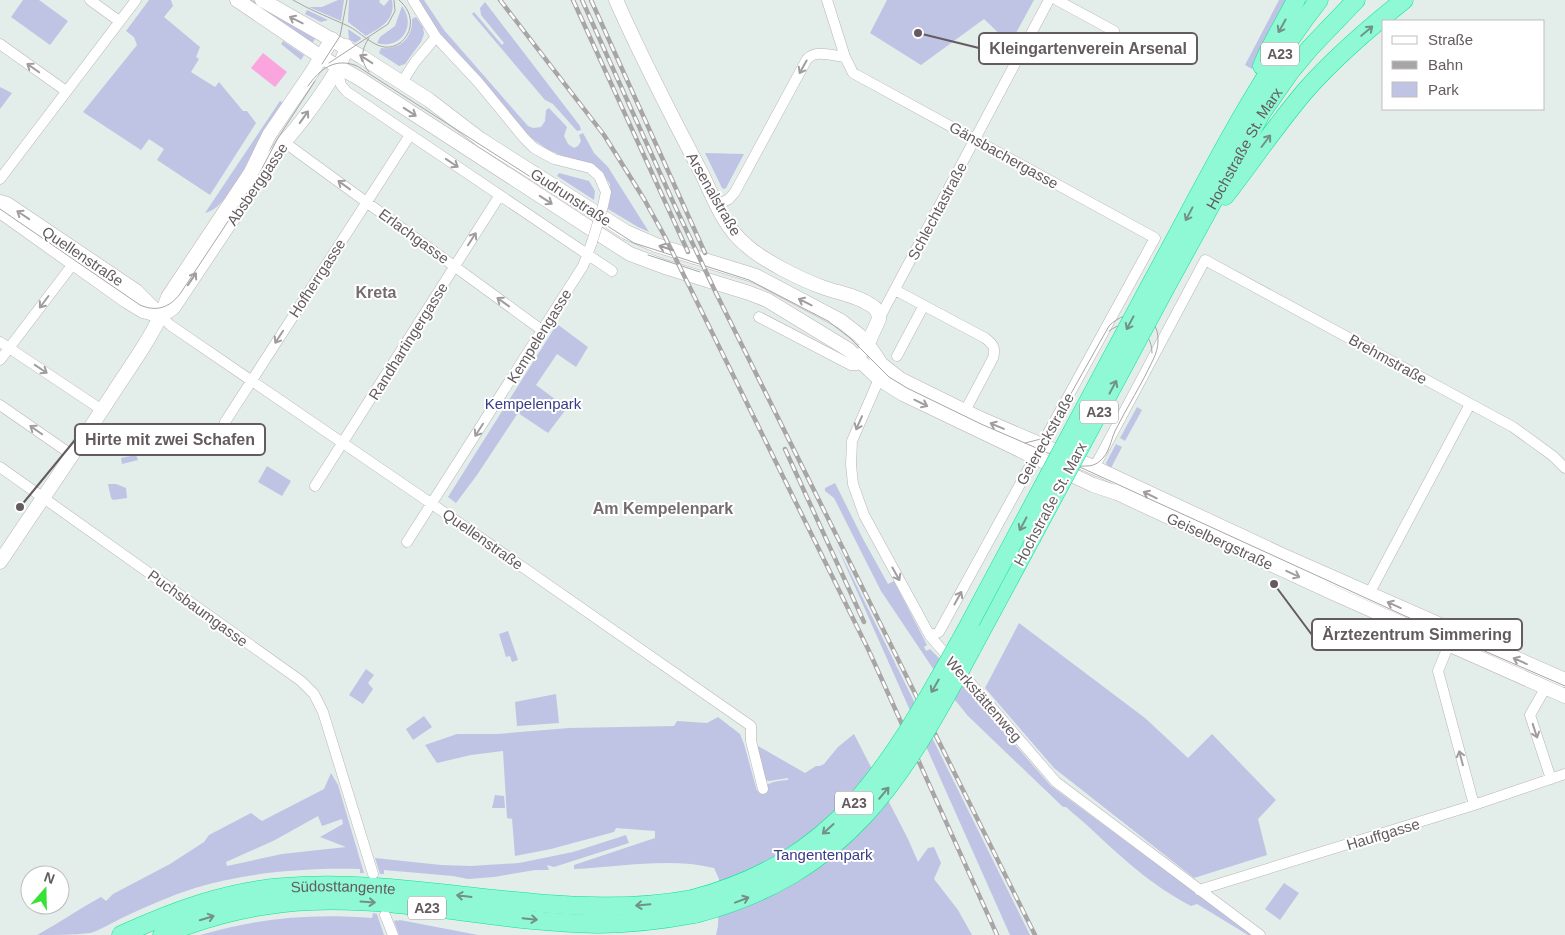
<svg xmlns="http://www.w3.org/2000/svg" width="1565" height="935" viewBox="0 0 1565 935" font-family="Arial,sans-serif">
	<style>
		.green { fill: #c0c4e4; fill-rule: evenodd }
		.water { fill: #fba5de }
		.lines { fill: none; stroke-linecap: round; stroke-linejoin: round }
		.street-casing { stroke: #bab4b6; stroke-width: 11 }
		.secondary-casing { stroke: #bdb5b8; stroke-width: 15 }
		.highway-casing { stroke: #0ae68d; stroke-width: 19 }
		.street { stroke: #fff; stroke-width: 10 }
		.secondary { stroke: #fff; stroke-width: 14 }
		.highway { stroke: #8ff8d4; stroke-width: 18 }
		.tram { stroke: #a8a5a6; stroke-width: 1 }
		.rail-casing { stroke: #a8a5a6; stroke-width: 4.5 }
		.rail { stroke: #fff; stroke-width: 2.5; stroke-dasharray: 8; stroke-linecap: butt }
		.street-bridge-casing { stroke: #bab4b6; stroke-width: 11; stroke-linecap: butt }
		.highway-bridge-casing { stroke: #0ae68d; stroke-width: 19; stroke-linecap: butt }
		.street-bridge { stroke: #fff; stroke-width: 10 }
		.highway-bridge { stroke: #8ff8d4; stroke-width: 18 }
		.oneway { stroke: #a19d9f }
		.oneway2 { stroke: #729288 }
		.labels { text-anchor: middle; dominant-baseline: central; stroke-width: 4; stroke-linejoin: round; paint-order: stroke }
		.shield { fill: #fff; stroke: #928c8f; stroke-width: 1 }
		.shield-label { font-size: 14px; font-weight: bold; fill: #635b5f }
		.street-label { font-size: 15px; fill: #635b5f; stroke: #fff }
		.park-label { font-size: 15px; fill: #393c84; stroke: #fff }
		.neighbourhood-label { font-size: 16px; font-weight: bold; fill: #756c71; stroke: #fff }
		.leader { fill: none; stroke: #635b5f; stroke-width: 2 }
		.callout-dot { fill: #635b5f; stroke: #fff; stroke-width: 2 }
		.callout { fill: #fff; stroke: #635b5f; stroke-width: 2 }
		.callout-label { font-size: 16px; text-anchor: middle; font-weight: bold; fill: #635b5f }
	</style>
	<rect width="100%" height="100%" fill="#e3edea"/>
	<path class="green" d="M23 0H39L68 21 50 45 11 17Z
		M149 0H171L173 6 164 17 200 47 196 57 199 59 191 72 215 87 219 82 243 111H247L256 123 210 195 157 160 164 149 149 139 141 150 83 112 137 45 134 37 126 31Z
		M246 0H252L316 37 312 44Z
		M338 0H344L341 21 309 7H322Z
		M349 0H380L379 2 384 6 389 0H392C396 20 381 27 366 36L348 22Z
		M417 0H424L444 30 528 126 533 128 541 127 545 121 546 110 549 108 567 127 564 136 568 144 574 148 578 146 581 141 579 135 583 133 594 153 608 167 649 232 638 227 608 209 610 198V184L600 170 586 162 568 158 548 150 526 134 438 32Z
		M887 0H1034L1010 44 984 19 921 65 870 33Z
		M1279 0H1288L1252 69 1245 65Z
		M485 2 580 126 581 130 577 131 553 104 545 100 472 14 474 12 502 45 504 43 481 15 480 8Z
		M402 6C417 25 401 50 377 43L380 37 395 26Z
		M307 10 328 20 321 22 305 14Z
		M416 17 423 27 424 34 421 42 405 64 399 66 379 53 381 48C400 50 413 38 412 19Z
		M348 29 361 38V39L355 43 349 39Z
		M283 41 304 55 301 60 281 44Z
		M0 87 12 93 0 109Z
		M280 101 283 103C275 115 267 127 260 139 248 159 229 207 205 213Z
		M705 153 744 154 726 188 724 189 722 188Z
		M559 173 589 181 595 191 594 200 557 176Z
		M557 324 588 347 576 367 557 354 536 385 567 408 548 433 518 413 477 475 456 503 448 497Z
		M1137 407 1142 410 1125 441 1120 438Z
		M1116 444 1122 447 1111 468 1107 465 1106 463Z
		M136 455 138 460 122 464 121 458Z
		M267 466 291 481 282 496 258 482Z
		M835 483 862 537 888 584 894 581 927 645 924 647 926 651 930 649 942 661 1051 786 1253 935H1248L1197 904 1191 906C1151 885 1122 858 1089 827 1082 820 1073 814 1066 807H1063L968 716 950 694 881 591 834 498 825 491V488Z
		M108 484H116L126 488 127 498 113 500 111 498Z
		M835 542 1030 935H1010Z
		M1019 623 1145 718 1188 758 1212 734 1276 800 1258 819 1267 855 1194 878 1054 768 985 688Z
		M508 631 518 660 512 662 510 656 506 657 499 634Z
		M366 669 374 675 368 683 373 689 363 704 349 695Z
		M556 694 559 723 517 726 515 702Z
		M424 716 432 727 413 740 406 729Z
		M718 717 740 734 744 744 757 791C767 783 775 781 788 780V778L769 781 766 780 757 747 758 746 805 773 816 766H820L824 764 838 747 854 734 908 839 918 862 928 848 934 847 941 863 934 879 958 910 972 935H716L718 926 719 879 714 868C670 857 620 867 574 869V865L655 838V831L616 828 614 832 551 849 515 856 512 819 507 818 503 751 471 755 437 763 425 745 457 734H497L569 728 674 726 677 721 707 723Z
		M331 773 338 785 364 873H360V869C304 868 249 872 195 888 170 896 147 906 124 917 115 921 99 931 90 933 73 935 55 935 37 935 59 923 79 909 101 897L106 901 113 894 170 864 204 842 209 835 251 813 262 821 324 789ZM318 816 322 826 342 819 343 824 320 837 346 847 282 854 227 866 226 862 275 840Z
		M495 795 504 796 505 808H492Z
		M626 835 629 843 554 867 547 865 549 870H535L494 877 468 879 453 876 384 870V874H380L375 858 441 865 471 866 519 863 573 852Z
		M1284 883 1299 893 1280 920 1265 909Z
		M373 913 377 914 384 935H200C259 918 311 913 372 918Z
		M397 920V921L400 920 478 935H399L394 921Z"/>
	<path class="water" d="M263 53 287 72 275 87 251 68Z"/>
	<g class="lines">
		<g class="street-casing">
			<path id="street" d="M90 0 119 21
				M413 0 436 37 478 82 524 138 534 148 554 159 590 168 599 176 606 192 603 206
				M827 0 845 57 853 73 1155 238 939 632 930 636
				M1057 0 1114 31
				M0 44 66 91
				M337 68 341 85 347 92 612 271
				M402 82 415 62 436 37
				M284 142 543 331
				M0 179 136 0
				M717 205 729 199 735 192 807 59C816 49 833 56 845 57
				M895 290 985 338C993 344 996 348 993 358L965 411
				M161 316 170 325 432 504 751 726V741L763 789
				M759 317 851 365H857L861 360
				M879 319 1049 0
				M0 342 102 410
				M897 356 924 305
				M0 360 73 264
				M879 379 852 441 851 465 853 484 864 515 930 636 1056 782 1260 935
				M0 405 72 455
				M225 422 410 135
				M0 467 301 681 314 694 323 712 373 874
				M1094 468 1205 260 1513 427 1553 456 1565 468
				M315 486 500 195
				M407 542 583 266 592 242
				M1369 594 1470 404
				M1454 632 1438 671 1474 805
				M1546 687 1530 715 1551 779
				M1199 890 1474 805 1565 774
				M385 915 393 935"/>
		</g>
		<g class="secondary-casing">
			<path id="secondary" d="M237 0 321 57 360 79 630 254 665 267 749 293 767 300 849 350 879 379 903 394 1093 485 1117 493 1333 593 1565 696
				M262 0 362 57 429 100 480 139 626 232 656 245 756 276 841 321 859 335 867 343 881 364 900 379 979 418 1100 470 1282 555 1565 680
				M616 0C642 59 672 117 702 174 714 199 724 227 746 245 762 260 802 280 822 287 838 293 855 295 869 304 875 307 879 312 879 319L865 350
				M0 202 7 204 136 291 161 316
				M0 211 125 300 143 311 158 315
				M162 315 173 308 284 142C298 127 346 65 346 46
				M0 562C39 503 79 446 117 387 136 358 157 330 168 297L251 172 269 135 312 72 332 39"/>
		</g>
		<g class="highway-casing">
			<g id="highway">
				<path d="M1262 66 1268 52 1296 0"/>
				<path d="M1225 196C1252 161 1277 124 1306 90 1335 57 1369 28 1404 0"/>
				<path d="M1153 280C1205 185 1252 86 1319 0"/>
				<path id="s1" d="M1166 287 1262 112 1290 72 1310 48 1356 0"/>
				<path d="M959 643 971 621"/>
				<path d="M971 650 1032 537"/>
				<path id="s2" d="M121 935C173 911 227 891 284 887 421 876 555 924 692 899"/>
				<path d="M162 935C210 915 260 903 312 901 408 897 502 923 598 924 631 924 663 920 695 914"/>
			</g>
		</g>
		<use href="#street" class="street"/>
		<use href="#secondary" class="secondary"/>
		<use href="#highway" class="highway"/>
		<path class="tram" d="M293 0C310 10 328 17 346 25 363 32 379 57 400 43 405 39 409 33 410 27 412 16 407 7 399 0
			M369 38C361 50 360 61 369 72
			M329 63 388 24 395 11 394 0
			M322 64 340 36 347 0
			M308 86C320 69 335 57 357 66L634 243 749 280 828 321 850 338 889 377 907 388 981 424 1071 463 1427 626 1565 686
			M0 209 140 305C156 312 169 308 180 294L258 176 278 138 315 81
			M648 255 700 272
			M1109 331C1128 316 1152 329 1152 353
			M1025 443 1041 439 1051 429 1109 326C1127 307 1159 311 1158 341 1158 347 1156 354 1153 360 1142 384 1127 407 1115 431 1111 440 1109 454 1100 461 1093 467 1087 466 1078 466"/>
		<g class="rail-casing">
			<path id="rail" d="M500 0 604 135 644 199 665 237 869 651 997 935
				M573 0 688 252
				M582 0 674 204 716 293 1035 935
				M591 0 705 253
				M785 449 864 622"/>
		</g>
		<use href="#rail" class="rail"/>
		<g class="street-bridge-casing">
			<path id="street-bridge" d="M592 242 603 206"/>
		</g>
		<g class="highway-bridge-casing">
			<path id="highway-bridge" d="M1032 537 1166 287
				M971 621 1153 280
				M692 899C838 861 890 766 959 643
				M695 914C847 874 902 780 971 650"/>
		</g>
		<use href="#street-bridge" class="street-bridge"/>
		<use href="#highway-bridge" class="highway-bridge"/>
	</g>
	<defs><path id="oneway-shaft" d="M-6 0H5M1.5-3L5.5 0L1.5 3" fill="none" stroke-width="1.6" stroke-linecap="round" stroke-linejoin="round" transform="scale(1.25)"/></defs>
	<g class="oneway">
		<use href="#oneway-shaft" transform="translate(296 20) rotate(-153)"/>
		<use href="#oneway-shaft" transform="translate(366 59) rotate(-147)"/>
		<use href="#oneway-shaft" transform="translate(803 67) rotate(119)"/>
		<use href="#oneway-shaft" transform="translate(33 68) rotate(-145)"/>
		<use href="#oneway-shaft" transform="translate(410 112) rotate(33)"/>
		<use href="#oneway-shaft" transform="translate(304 117) rotate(-55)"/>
		<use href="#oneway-shaft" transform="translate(452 163) rotate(34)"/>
		<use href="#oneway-shaft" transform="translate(344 185) rotate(-144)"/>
		<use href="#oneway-shaft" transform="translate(546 200) rotate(33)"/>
		<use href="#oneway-shaft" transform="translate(23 215) rotate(-146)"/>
		<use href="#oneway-shaft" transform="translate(472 239) rotate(-57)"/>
		<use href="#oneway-shaft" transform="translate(666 248) rotate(-162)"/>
		<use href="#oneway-shaft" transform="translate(192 279) rotate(-56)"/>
		<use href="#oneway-shaft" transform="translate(44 302) rotate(127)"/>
		<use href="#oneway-shaft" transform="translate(503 302) rotate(-144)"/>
		<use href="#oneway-shaft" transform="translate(805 302) rotate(-153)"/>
		<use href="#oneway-shaft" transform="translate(279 337) rotate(123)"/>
		<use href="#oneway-shaft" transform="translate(41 369) rotate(34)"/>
		<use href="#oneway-shaft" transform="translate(921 403) rotate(26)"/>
		<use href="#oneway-shaft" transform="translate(859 423) rotate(114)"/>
		<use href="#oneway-shaft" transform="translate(997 426) rotate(-157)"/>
		<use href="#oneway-shaft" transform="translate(36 430) rotate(-145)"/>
		<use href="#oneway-shaft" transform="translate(479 430) rotate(123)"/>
		<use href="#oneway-shaft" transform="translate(1150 495) rotate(-154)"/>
		<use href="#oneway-shaft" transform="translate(896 574) rotate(61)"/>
		<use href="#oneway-shaft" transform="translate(1293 574) rotate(25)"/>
		<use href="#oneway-shaft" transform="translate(958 598) rotate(-61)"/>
		<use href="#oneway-shaft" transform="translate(1394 605) rotate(-156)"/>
		<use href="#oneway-shaft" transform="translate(1520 661) rotate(-156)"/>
		<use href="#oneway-shaft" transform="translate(1535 731) rotate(72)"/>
		<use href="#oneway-shaft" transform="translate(1461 758) rotate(-105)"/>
	</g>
	<g class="oneway2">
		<use href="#oneway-shaft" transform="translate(1282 26) rotate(119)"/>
		<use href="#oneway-shaft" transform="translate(1367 31) rotate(-40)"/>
		<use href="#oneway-shaft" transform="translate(1266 141) rotate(-53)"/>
		<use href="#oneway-shaft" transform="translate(1189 214) rotate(118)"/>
		<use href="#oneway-shaft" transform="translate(1130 323) rotate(118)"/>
		<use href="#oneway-shaft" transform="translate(1113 387) rotate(-62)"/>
		<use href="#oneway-shaft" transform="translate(1023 524) rotate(118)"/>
		<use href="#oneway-shaft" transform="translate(935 686) rotate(120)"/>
		<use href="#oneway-shaft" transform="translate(884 793) rotate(-50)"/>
		<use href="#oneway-shaft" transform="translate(828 829) rotate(138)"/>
		<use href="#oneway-shaft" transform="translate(464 896) rotate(-173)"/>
		<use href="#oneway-shaft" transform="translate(742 900) rotate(-21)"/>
		<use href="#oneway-shaft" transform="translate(368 902) rotate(4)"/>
		<use href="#oneway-shaft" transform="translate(643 905) rotate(175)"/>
		<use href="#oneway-shaft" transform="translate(207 918) rotate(-17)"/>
		<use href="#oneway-shaft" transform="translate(530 919) rotate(6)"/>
	</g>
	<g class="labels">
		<g class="shield">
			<rect x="1261" y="42.5" width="38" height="23" rx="4"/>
			<rect x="1080" y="400.5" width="38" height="23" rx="4"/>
			<rect x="835" y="791.5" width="38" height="23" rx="4"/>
			<rect x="408" y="896.5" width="38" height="23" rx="4"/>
		</g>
		<g class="shield-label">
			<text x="1280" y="54">A23</text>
			<text x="1099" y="412">A23</text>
			<text x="854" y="803">A23</text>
			<text x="427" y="908">A23</text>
		</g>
		<g class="street-label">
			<text stroke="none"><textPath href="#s1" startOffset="159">Hochstraße St. Marx</textPath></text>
			<text transform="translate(1004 155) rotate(29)">Gänsbachergasse</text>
			<text transform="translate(257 184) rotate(-56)">Absberggasse</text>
			<text transform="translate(714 194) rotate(60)">Arsenalstraße</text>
			<text transform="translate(571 197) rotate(33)">Gudrunstraße</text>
			<text transform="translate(937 211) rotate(-62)">Schlechtastraße</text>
			<text transform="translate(414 236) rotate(36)">Erlachgasse</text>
			<text transform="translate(83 256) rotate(34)">Quellenstraße</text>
			<text transform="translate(317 278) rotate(-57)">Hofherrgasse</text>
			<text transform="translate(539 336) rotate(-58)">Kempelengasse</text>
			<text transform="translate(408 341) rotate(-58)">Randhartingergasse</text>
			<text transform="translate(1388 359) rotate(29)">Brehmstraße</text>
			<text transform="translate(1045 439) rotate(-61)">Geiereckstraße</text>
			<text transform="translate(1050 504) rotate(-62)">Hochstraße St. Marx</text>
			<text transform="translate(483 539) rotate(35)">Quellenstraße</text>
			<text transform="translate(1220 541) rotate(25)">Geiselbergstraße</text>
			<text transform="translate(198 608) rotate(36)">Puchsbaumgasse</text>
			<text transform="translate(984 699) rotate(49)">Werkstättenweg</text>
			<text transform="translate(1383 834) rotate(-17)">Hauffgasse</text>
			<text stroke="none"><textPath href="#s2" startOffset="230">Südosttangente</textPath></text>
		</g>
		<g class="park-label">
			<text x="533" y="403">Kempelenpark</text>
			<text x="823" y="854">Tangentenpark</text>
		</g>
		<g class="neighbourhood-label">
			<text x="376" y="292">Kreta</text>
			<text x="663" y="508">Am Kempelenpark</text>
		</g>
	</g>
	<path class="leader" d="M918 33L979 48M20 507L75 440M1274 584L1312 635"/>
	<g class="callout-dot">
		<circle cx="918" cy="33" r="5"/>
		<circle cx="20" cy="507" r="5"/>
		<circle cx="1274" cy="584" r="5"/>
	</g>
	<g class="callout">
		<rect x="979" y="33" width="218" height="31" rx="5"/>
		<rect x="75" y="424" width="190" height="31" rx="5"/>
		<rect x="1312" y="619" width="210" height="31" rx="5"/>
	</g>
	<g class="callout-label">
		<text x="1088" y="54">Kleingartenverein Arsenal</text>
		<text x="170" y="445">Hirte mit zwei Schafen</text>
		<text x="1417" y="640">Ärztezentrum Simmering</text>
	</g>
	<rect x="1382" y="20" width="162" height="90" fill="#ffffff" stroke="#c1bdbf"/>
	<rect x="1392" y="36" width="25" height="8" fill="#ffffff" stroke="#c1bdbf"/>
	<text x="1428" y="45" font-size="15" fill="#635b5f">Straße</text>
	<rect x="1392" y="61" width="25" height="8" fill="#a8a5a6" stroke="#c1bdbf"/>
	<text x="1428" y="70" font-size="15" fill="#635b5f">Bahn</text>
	<rect x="1392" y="82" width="25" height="15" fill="#c0c4e4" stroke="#c1bdbf"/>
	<text x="1428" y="95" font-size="15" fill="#635b5f">Park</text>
	<g transform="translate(45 890) rotate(20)"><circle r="24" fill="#ffffff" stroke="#c1bdbf"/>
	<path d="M0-4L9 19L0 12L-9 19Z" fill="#38e135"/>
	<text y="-8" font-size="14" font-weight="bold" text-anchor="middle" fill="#635b5f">N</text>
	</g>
</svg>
